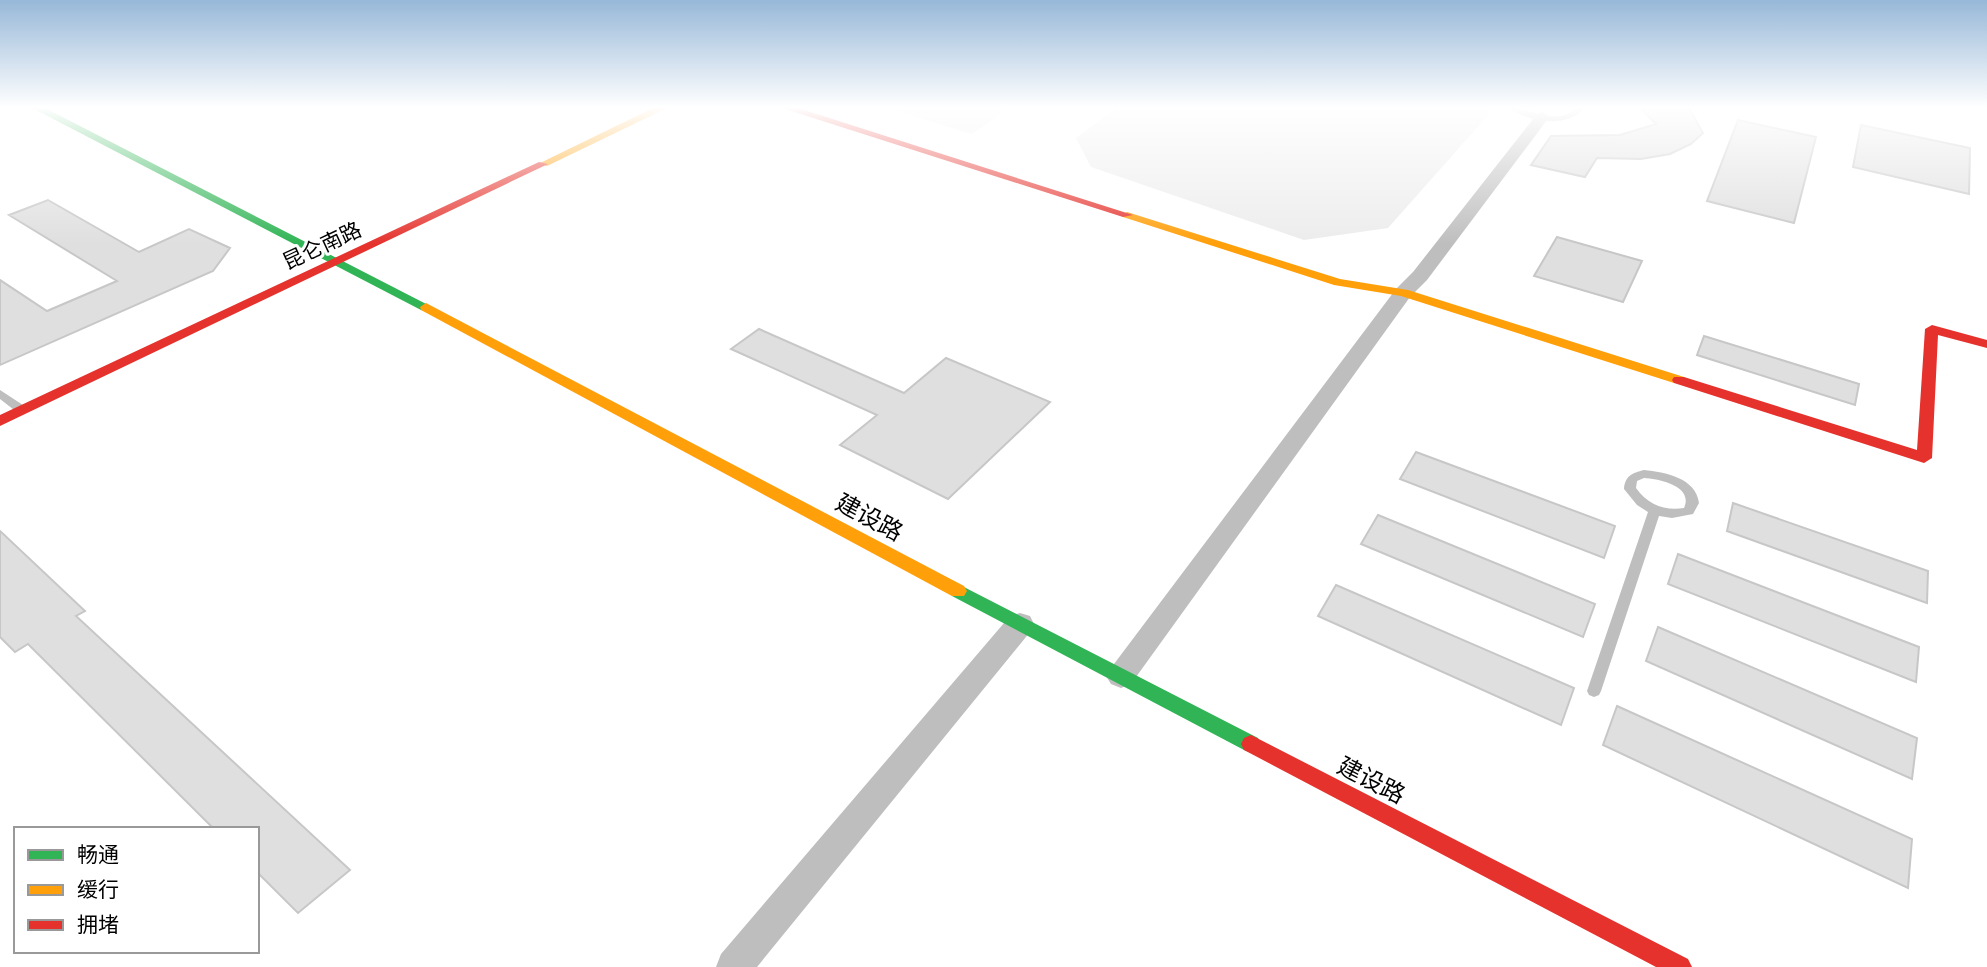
<svg xmlns="http://www.w3.org/2000/svg" width="1987" height="967" viewBox="0 0 1987 967" font-family="'Source Sans 3','Noto Sans SC',sans-serif">
	<style>
		.green { fill: #ececec }
		.building { fill: #dfdfdf; stroke: #c7c7c7; stroke-width: 2 }
		.lines { fill: none; stroke-linecap: round; stroke-linejoin: round }
		.lane { fill: #bebebe; fill-rule: evenodd }
		.street { fill: #bebebe; fill-rule: evenodd }
		.fast { fill: #30b455; fill-rule: evenodd }
		.slow { fill: #ff9f0a; fill-rule: evenodd }
		.jam { fill: #e5322d; fill-rule: evenodd }
		.labels { text-anchor: middle; dominant-baseline: central; stroke-width: 6; stroke-linejoin: round; paint-order: stroke }
		.far-street-label { font-size: 21px; fill: #000; stroke: #fff }
		.street-label { font-size: 24px; fill: #000; stroke: #fff }
	</style>
	<rect width="100%" height="100%" fill="#fff"/>
	<path class="green" d="M887 108H1005L1007 109 972 134Z
		M1117 108H1486L1490 113 1388 228 1304 240 1091 167 1076 138Z"/>
	<path class="building" d="M1640 108H1689L1703 133 1691 144 1670 154 1641 159 1597 158 1585 177 1531 165 1551 136 1620 135 1656 124Z
		M1738 120 1816 137 1794 223 1707 201Z
		M1861 125 1970 148 1969 194 1853 167Z
		M48 200 139 252 189 229 230 248 213 271 0 365V280L47 311 117 281 9 215Z
		M1557 237 1642 261 1623 302 1534 276Z
		M759 329 904 393 946 358 1050 402 948 499 840 445 877 415 731 349Z
		M1704 336 1859 384 1855 405 1697 355Z
		M1416 452 1615 526 1604 558 1400 479Z
		M1733 503 1928 571 1927 603 1727 531Z
		M1378 515 1595 604 1583 637 1361 544Z
		M0 531 85 611 76 616 350 870 298 913 257 872V829H214L28 644 15 652 0 637Z
		M1678 554 1919 647 1916 682 1668 584Z
		M1336 585 1574 688 1561 725 1318 616Z
		M1658 627 1917 738 1912 779 1646 661Z
		M1617 706 1912 839 1908 888 1603 745Z"/>
	<g class="lines">
		<path class="lane" d="M1508 108C1531 108 1556 127 1576 108H1585C1566 129 1530 122 1508 108Z
			M0 390 26 407 28 410 26 413H18L0 399Z
			M1644 470C1665 472 1696 478 1699 503L1693 514 1672 518 1659 516 1601 691 1599 695 1594 697 1589 695 1587 691 1648 512 1637 505 1624 489C1625 476 1632 473 1644 470ZM1644 478C1659 479 1694 486 1684 508 1665 511 1648 505 1636 488L1637 481Z"/>
		<path class="street" d="M1542 112 1550 117 1547 120 1427 280 1410 297 1131 684 1121 688 1111 684 1106 676 1111 668 1396 289 1413 272 1537 114Z
			M1020 613 1030 616 1034 624 1030 632 757 967H716L721 954 1010 616Z"/>
		<path class="fast" d="M32 108H45L432 307 426 311 421 310Z
			M958 584 1258 738 1261 744 1258 750 1251 753 1244 750 952 596 949 591 952 586Z"/>
		<path class="slow" d="M653 108H667L547 166 538 164Z
			M1127 212 1340 279 1408 290 1684 377 1686 380 1684 383H1674L1401 296 1334 285 1123 217 1121 215Z
			M426 303 964 586 967 591 964 596H952L421 310 420 307Z"/>
		<path class="jam" d="M782 108H798L1133 215 1123 217Z
			M539 162 548 164 0 426V415Z
			M1932 325 1987 340V348L1938 335 1932 458 1924 463 1674 383 1672 380 1674 377H1684L1917 450 1925 329Z
			M1251 735 1688 959 1692 967H1656L1244 750 1241 744 1244 738Z"/>
	</g>
	<linearGradient id="sky" x2="0" y2="1"><stop stop-color="#97b8d8"/><stop offset="0.44" stop-color="#fff"/><stop offset="1" stop-color="#fff" stop-opacity="0"/></linearGradient>
	<rect width="1987" height="244" fill="url(#sky)"/>
	<g class="labels">
		<g class="far-street-label">
			<text transform="translate(322 246) rotate(-25)">昆仑南路</text>
		</g>
		<g class="street-label">
			<text transform="translate(869 518) rotate(28)">建设路</text>
			<text transform="translate(1371 781) rotate(27)">建设路</text>
		</g>
	</g>
	<rect x="14" y="827" width="245" height="126" fill="#ffffff" stroke="#999999" stroke-width="2"/>
	<rect x="28" y="850" width="35" height="10" fill="#30b455" stroke="#999999" stroke-width="2"/>
	<text x="77" y="862" font-size="21" fill="#000000">畅通</text>
	<rect x="28" y="885" width="35" height="10" fill="#ff9f0a" stroke="#999999" stroke-width="2"/>
	<text x="77" y="897" font-size="21" fill="#000000">缓行</text>
	<rect x="28" y="920" width="35" height="10" fill="#e5322d" stroke="#999999" stroke-width="2"/>
	<text x="77" y="932" font-size="21" fill="#000000">拥堵</text>
</svg>
